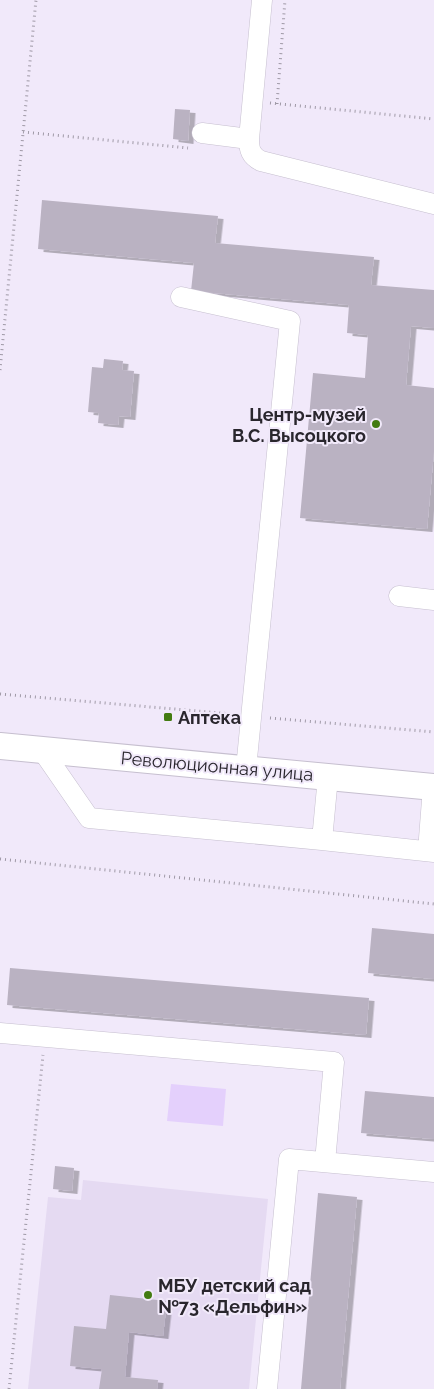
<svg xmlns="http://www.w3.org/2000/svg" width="434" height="1389" viewBox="0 0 434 1389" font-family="Raleway,sans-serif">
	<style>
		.built { fill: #e5daf2 }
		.green { fill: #e4d0fc }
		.building { fill: #bab2c2; filter: url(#shadow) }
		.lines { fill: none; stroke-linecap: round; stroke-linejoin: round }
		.minor-casing { stroke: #c6bfcf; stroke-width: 21 }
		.major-casing { stroke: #c6bfcf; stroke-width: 28 }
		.path { stroke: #9f99a6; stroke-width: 3; stroke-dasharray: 1 4; stroke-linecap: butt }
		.minor { stroke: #fff; stroke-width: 20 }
		.major { stroke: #fff; stroke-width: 26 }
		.poi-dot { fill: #437b11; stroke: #f1e9fa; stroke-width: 2 }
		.labels { text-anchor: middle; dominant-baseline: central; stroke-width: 4; stroke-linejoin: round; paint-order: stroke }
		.poi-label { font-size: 18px; font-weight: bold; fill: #29262d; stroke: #f1e9fa; text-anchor: start }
		.street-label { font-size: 18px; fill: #29262d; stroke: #f1e9fa }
	</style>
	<defs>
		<filter id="shadow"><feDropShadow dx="5.5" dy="3" stdDeviation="0" flood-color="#0004"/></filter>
	</defs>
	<rect width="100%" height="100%" fill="#f1e9fa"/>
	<path class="built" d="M83 1180 268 1199 249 1389H28L48 1197 81 1200Z"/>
	<path class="green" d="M171 1084 226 1089 223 1126 167 1121Z"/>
	<path class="building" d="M175 109 190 110 188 141 173 139Z
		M42 200 218 216 215 243 374 257 371 285 434 290V328L411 326 406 385 434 388V451L427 529 300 518 313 373 365 378 368 335 347 333 349 305 191 291 194 263 38 249Z
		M104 359 123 361 122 370 134 371 130 417 119 416 118 425 98 423 99 413 88 412 92 367 103 368Z
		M372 928 434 934V979L368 973Z
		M10 968 369 998 366 1035 7 1005Z
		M365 1091 434 1097V1139L361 1133Z
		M55 1166 74 1168 72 1191 53 1189Z
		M318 1193 357 1197 340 1389H301Z
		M110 1295 167 1301 163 1336 129 1332 125 1377 158 1380 157 1389H99L102 1369 70 1366 74 1326 106 1329Z"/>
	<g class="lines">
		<g class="minor-casing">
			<path id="minor" d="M262 0 249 139C249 150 251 156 261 161L434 204
				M202 133 249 139
				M181 297 290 321 246 769
				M399 596 434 600
				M42 750 89 818 322 840 328 777
				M322 840 434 852
				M428 851 433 787
				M0 1033 334 1062 325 1162
				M267 1389 289 1159 434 1172"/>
		</g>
		<g class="major-casing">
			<path id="major" d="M0 746 434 787"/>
		</g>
		<path class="path" d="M270 103 434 119
			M277 104 285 0
			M23 132 188 148
			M0 370 36 0
			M0 694 232 714
			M270 718 434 732
			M0 859 434 904
			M9 1389 43 1055"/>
		<use href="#minor" class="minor"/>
		<use href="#major" class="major"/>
	</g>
	<g class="poi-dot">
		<circle cx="376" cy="424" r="5"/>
		<rect x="163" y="712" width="10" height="10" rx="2.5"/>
		<circle cx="148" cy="1295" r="5"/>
	</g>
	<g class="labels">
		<g class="poi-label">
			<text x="366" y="414" text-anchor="end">Центр-музей<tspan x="366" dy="21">В.С. Высоцкого</tspan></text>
			<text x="178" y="717">Аптека</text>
			<text x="158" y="1285">МБУ детский сад<tspan x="158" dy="21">№73 «Дельфин»</tspan></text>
		</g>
		<g class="street-label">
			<text transform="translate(217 766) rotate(5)">Революционная улица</text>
		</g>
	</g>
</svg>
